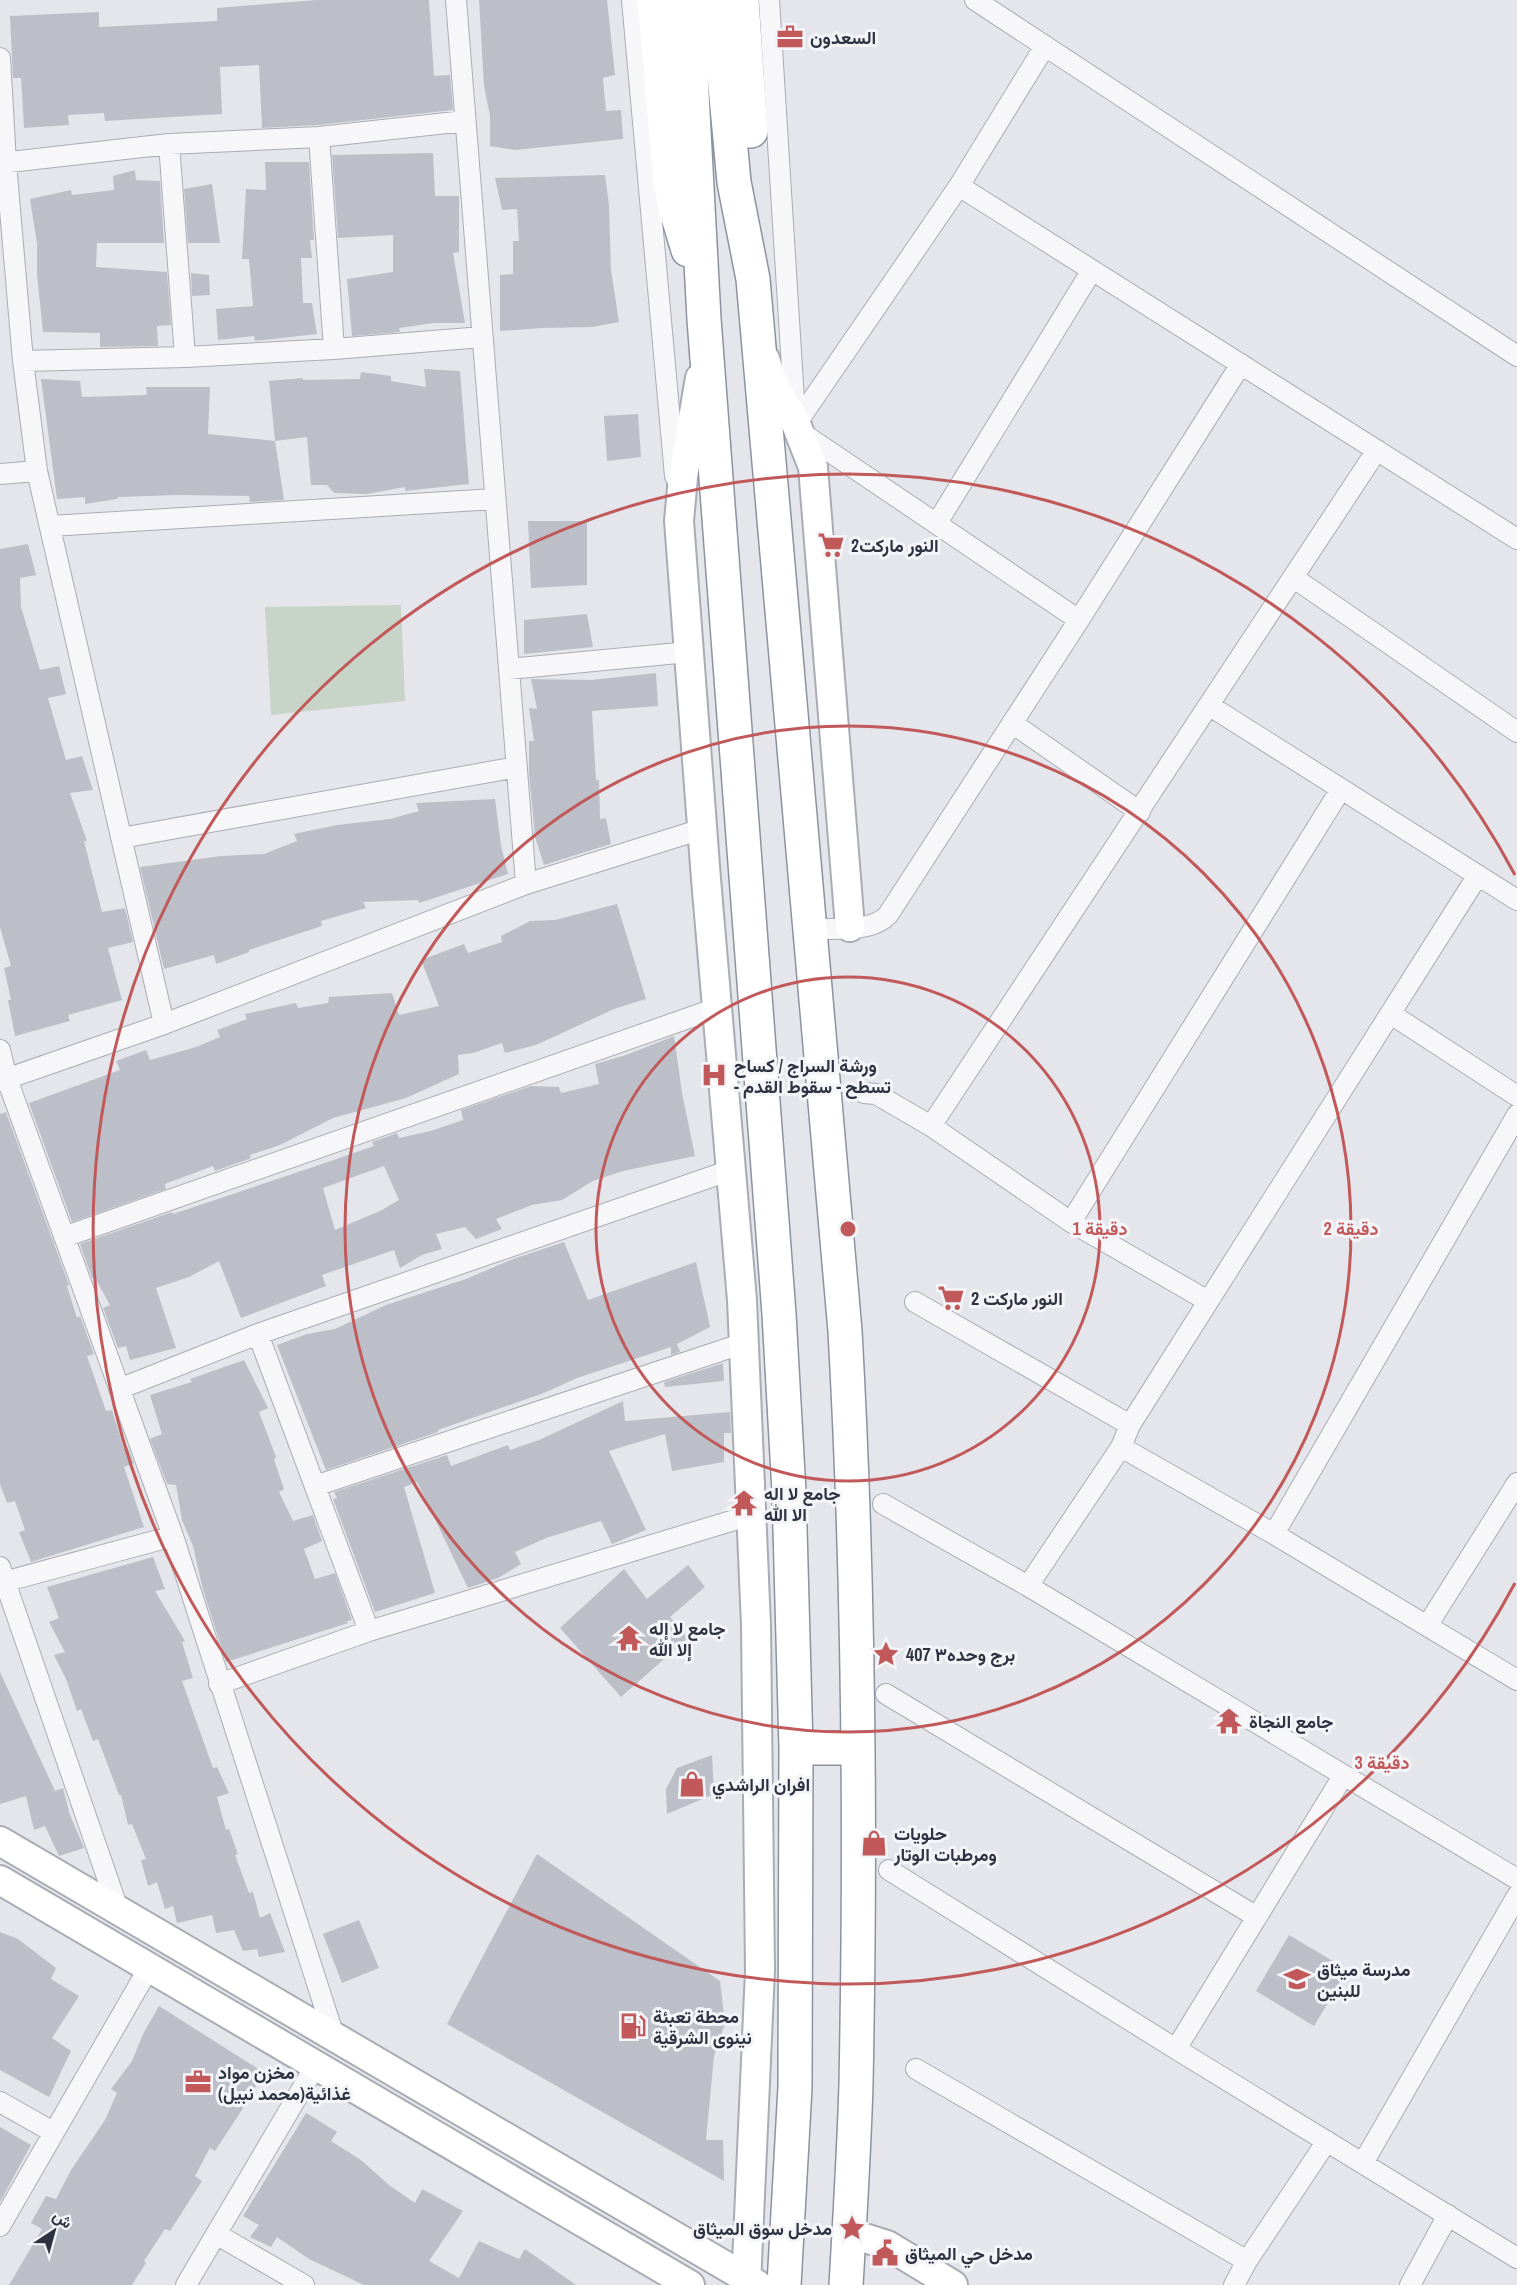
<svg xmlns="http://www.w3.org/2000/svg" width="1517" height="2285" viewBox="0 0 1517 2285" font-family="'Archivo Narrow',Vazirmatn,sans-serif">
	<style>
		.green { fill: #c8d4c7 }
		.building { fill: #bcbfc7; fill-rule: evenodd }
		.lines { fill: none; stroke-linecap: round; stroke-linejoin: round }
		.street-casing { stroke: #aaacb5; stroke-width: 22 }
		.secondary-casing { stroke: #aaacb5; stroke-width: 32 }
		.highway-casing { stroke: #8d92a0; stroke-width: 36 }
		.street { stroke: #f7f7f9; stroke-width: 20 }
		.secondary { stroke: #fff; stroke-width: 28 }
		.highway { stroke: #fff; stroke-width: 33 }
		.ring { fill: none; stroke: #c1595a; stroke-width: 3 }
		.labels { text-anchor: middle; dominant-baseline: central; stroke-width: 6; stroke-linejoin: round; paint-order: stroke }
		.poi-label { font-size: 18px; font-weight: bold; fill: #2e3241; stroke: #f4f5f8; text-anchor: start }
		.centre { fill: #c1595a; stroke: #f4f5f8; stroke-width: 3 }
		.ring-label { font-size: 18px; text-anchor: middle; font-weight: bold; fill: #c1595a; stroke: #f4f5f8; stroke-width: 6; stroke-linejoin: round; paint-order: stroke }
	</style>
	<rect width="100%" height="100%" fill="#e5e6eb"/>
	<path class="green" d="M401 605 405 701 271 715 265 607Z"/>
	<path class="building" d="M316 0H429L434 76 450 75 453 110 318 125 262 128 259 65 220 67 222 114 105 121 104 113 68 115 69 125 24 128 21 78H13L10 16 99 12V27L217 21V8Z
		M479 0H607L615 75 603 78 606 111 621 110 623 139 515 150 490 146V116L484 86Z
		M433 153 435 196H459V252L453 253 465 323H434L399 328 400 332 352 336 347 279 393 272V235L338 238 332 155Z
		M265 162H309L314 240H310L312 258H301L303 303H312L317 334 255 341 254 336 218 340 216 309 253 306 249 259H242L246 189 266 190Z
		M135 170 136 180 160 181 164 243H97L96 267 167 272 171 325 157 326 158 346 100 347V333L43 332 37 275V244L30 199 71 190 72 195 114 190 113 176Z
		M605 175 609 205 611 270 619 322 592 327 542 328 500 331V275L513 274V241H519L517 209 502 210 495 178Z
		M212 184 220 243H188L184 189Z
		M191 273 209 275 210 295 192 296Z
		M424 369 460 371 469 484 405 491V487L367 494 334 493 327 485H311L307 437 275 441 269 381 303 378V380L360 379 361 372 391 376V381L426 387Z
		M41 379 80 381 82 397 147 395 146 387H210L208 434 275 441 284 500 250 502 249 496 178 495 118 497 117 499 85 504V497L57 499Z
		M638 414 641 457 607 461 604 416Z
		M528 521H587V585L531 588Z
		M28 544 36 575 20 578 21 607 40 670 59 666 66 694 48 698 66 760 82 756 93 790 70 793 87 841H84L102 912 125 908 133 942 108 948 122 1000 68 1015 70 1021 15 1036 8 1000H11L4 968 11 966 0 927V549Z
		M587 614 593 647 524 654V620Z
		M656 673 658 706 592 711 596 780H599L600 819 606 818 611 844 544 865 535 837 529 773V741H534L529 708 537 709 531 679 591 680Z
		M495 799 501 846 508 874 419 903 418 900 363 902 366 908 321 921 322 926 249 950V952L216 964 214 955 164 969 140 867 221 856 264 854 297 841 294 834 337 825 390 819 419 811 416 803Z
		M617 904 646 999 614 1009 536 1045 505 1053 502 1043 473 1053 458 1055 459 1074 406 1098 333 1118 280 1145 250 1155 251 1158 249 1159 215 1171 213 1166 165 1184 166 1189 72 1222 29 1103 120 1070 116 1061 146 1050 150 1060 196 1047 220 1037 217 1030 247 1019 245 1014 296 1003 298 1008 328 1003 329 997 392 993 399 1015 439 1006 421 960 464 944 468 953 502 942 501 936 530 921 555 920Z
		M674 1036 682 1093 695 1156 623 1171 593 1181 562 1200 532 1205 496 1219 502 1229 476 1239 465 1227 436 1234 442 1249 422 1255 400 1268 394 1250 322 1275 326 1286 241 1318 219 1261 189 1277 156 1288 176 1348 130 1360 126 1346 118 1348 103 1308 110 1305 95 1278H92L80 1244 172 1212 173 1214 316 1166 374 1146 372 1142 397 1133 399 1138 431 1131 463 1120 461 1110 531 1086 559 1087 561 1093 599 1084 595 1064 626 1055ZM384 1166 399 1200 380 1211 335 1230 323 1188Z
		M6 1112 69 1285 67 1286 77 1318 80 1316 94 1354 87 1356 106 1411 112 1410 124 1449 128 1448 134 1463 124 1467 144 1527 31 1562 19 1532 25 1530 15 1501 7 1503 0 1484V1114Z
		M564 1242 588 1300 696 1262 710 1327 677 1344 680 1352 671 1355V1347L577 1378 544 1393 438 1430V1432L326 1470 277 1345 307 1334 335 1329 386 1305 466 1279 513 1259Z
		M244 1360 268 1408 259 1412 276 1457 274 1460 284 1489 279 1492 293 1521 313 1515 322 1541 304 1549 315 1579 335 1573 352 1620 347 1621 348 1623 226 1662 203 1590 193 1546 182 1520 176 1485 167 1484 150 1439 162 1434 150 1395 192 1382 190 1379Z
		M723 1363 724 1381 665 1387 664 1382Z
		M623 1401 625 1421 730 1412 731 1433H724V1462L672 1471 665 1434 609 1451 646 1530 612 1544 601 1521 546 1538 515 1552 521 1564 498 1578 468 1588 417 1482 404 1487 435 1593 375 1612 333 1499 337 1498 334 1492 447 1455 451 1466 508 1445 510 1450 539 1440Z
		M153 1557 165 1589 155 1591 185 1641 182 1642 193 1678 182 1681 213 1768 217 1767 229 1793 217 1797 226 1830 229 1829 238 1854 235 1855 249 1893 253 1892 260 1918 270 1913 285 1952 259 1957 257 1949 243 1951 234 1930 216 1933 212 1915 177 1923 173 1906 165 1909 157 1882 148 1886 141 1860 146 1859 132 1824 128 1825 121 1795H119L98 1739 93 1741 81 1709 77 1711 66 1679 54 1655 65 1652 49 1622 59 1618 47 1587Z
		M688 1565 705 1587 670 1617 688 1638 621 1697 560 1628 624 1569 647 1599Z
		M0 1672 55 1791 63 1788 70 1815 84 1848 59 1856 45 1826 34 1830 26 1796 0 1804Z
		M712 1755 714 1794 667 1814 666 1789 677 1768Z
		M537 1854 720 1981 725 2023 714 2056 706 2140H723L724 2181 447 2024Z
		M359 1920 379 1968 342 1983 323 1934Z
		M0 1932 18 1939 56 1968 51 1979 79 1996 52 2038 71 2051 49 2097 0 2070Z
		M1289 1935 1348 1970 1314 2026 1256 1991Z
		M159 2006 263 2072 249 2099 215 2151 210 2148 195 2176 202 2181 170 2231 165 2229 144 2261 146 2263 132 2285H9L42 2229 31 2223 46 2196 56 2199 71 2170 105 2120 117 2093 111 2089 132 2061 143 2034Z
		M306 2113 337 2132 331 2141 361 2160 389 2185 415 2203 422 2189 463 2211 429 2261 459 2278 479 2241 519 2259 525 2249 576 2285H364L309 2259 277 2237 271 2247 250 2237 259 2225 243 2216Z
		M0 2127 31 2145 0 2202Z"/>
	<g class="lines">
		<g class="street-casing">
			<path id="street" d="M456 0 526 884
				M632 0 675 476
				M769 0 795 416
				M975 0 1517 356
				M0 58 6 163 23 361 37 471 164 1024
				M319 137 334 349
				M169 144 185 357
				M0 163 169 144 319 137 465 121
				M959 186 1517 539
				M23 361 185 357 334 349 482 337
				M796 424 959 186 1045 46
				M799 431 1079 620
				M0 474 37 471
				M937 523 1092 270
				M50 526 495 499
				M1294 578 1517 732
				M509 669 689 652
				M1210 706 1517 900
				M1012 723 1140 812
				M121 838 517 767
				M810 929C834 928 871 933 888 915L1079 620 1241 364
				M1391 1014 1517 1096
				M0 1050 7 1079 173 1536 334 2036
				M0 1081 164 1024 526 884 702 829
				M864 1093 876 1094 931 1126 1071 1222 1208 1301
				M931 1126 1377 450
				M1071 1222 1341 789
				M64 1237 717 1008
				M915 1302 1130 1425
				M258 1334 369 1631
				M119 1389 258 1334 731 1170
				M1121 1447 1274 1534 1517 1680
				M315 1486 744 1343
				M883 1504 1028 1586 1517 1879
				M1274 1534 1517 1115
				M0 1567 118 1909
				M0 1583 173 1536
				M1028 1586 1121 1447 1130 1425 1478 875
				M1427 1626 1517 1483
				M219 1684 369 1631 751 1515
				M886 1694 1257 1917
				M889 1870 1176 2049 1517 2258
				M1176 2049 1343 1776
				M916 2069 1247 2261
				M0 2102 53 2132
				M1363 2163 1517 1896
				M0 2226 150 1966
				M216 2234 304 2285
				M186 2285 316 2065
				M1234 2285 1247 2261 1327 2141
				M1410 2285 1448 2215"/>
		</g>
		<g class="secondary-casing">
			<path id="secondary" d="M765 359 773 384 794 419 813 467 850 927
				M700 378 683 477 679 521 706 879 742 1300 756 1625 760 1970 746 2285
				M0 1841 758 2285
				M0 1880 690 2285
				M849 2233 887 2245 953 2285"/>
		</g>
		<g class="highway-casing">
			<path id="highway" d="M654 0 670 181 675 207 688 250
				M687 0 704 319 779 1314 789 1492 796 1748 795 2087 784 2285
				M717 0 734 182 753 279 845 1331C859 1582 861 1833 856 2084 854 2151 850 2218 846 2285
				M742 0 751 131
				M796 1748H858"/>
		</g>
		<use href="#street" class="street"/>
		<use href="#secondary" class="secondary"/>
		<use href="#highway" class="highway"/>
	</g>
	<g class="ring">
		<circle cx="848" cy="1229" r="252"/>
		<circle cx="848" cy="1229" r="503"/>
		<path d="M1515 1583A755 755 0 1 1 1515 875"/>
	</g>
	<defs>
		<g id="office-bare" transform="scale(2.07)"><path d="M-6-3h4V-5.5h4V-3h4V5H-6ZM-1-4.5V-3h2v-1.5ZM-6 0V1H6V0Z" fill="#c1595a" stroke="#f4f5f8" stroke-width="2.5" paint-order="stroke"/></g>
		<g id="supermarket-bare" transform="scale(2.07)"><path d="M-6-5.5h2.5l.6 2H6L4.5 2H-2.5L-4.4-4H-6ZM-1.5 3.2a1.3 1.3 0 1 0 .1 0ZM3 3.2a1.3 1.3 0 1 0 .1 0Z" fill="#c1595a" stroke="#f4f5f8" stroke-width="2.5" paint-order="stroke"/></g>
		<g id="hospital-bare" transform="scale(2.07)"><path d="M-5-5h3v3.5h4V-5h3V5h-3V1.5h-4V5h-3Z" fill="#c1595a" stroke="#f4f5f8" stroke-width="2.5" paint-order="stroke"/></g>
		<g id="temple-bare" transform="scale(2.07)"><path d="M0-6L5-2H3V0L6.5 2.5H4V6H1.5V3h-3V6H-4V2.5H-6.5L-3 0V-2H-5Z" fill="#c1595a" stroke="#f4f5f8" stroke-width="2.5" paint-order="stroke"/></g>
		<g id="sight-bare" transform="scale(2.07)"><path d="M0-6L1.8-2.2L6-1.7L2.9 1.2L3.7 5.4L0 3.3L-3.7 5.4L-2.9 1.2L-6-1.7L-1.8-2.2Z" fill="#c1595a" stroke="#f4f5f8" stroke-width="2.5" paint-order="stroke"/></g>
		<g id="shop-bare" transform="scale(2.07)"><path d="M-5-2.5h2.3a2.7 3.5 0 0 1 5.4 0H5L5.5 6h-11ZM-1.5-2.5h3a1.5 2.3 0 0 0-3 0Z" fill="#c1595a" stroke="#f4f5f8" stroke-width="2.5" paint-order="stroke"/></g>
		<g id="school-bare" transform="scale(2.07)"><path d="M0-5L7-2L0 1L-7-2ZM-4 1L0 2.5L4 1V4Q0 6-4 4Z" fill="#c1595a" stroke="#f4f5f8" stroke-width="2.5" paint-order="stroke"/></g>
		<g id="fuel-bare" transform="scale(2.07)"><path d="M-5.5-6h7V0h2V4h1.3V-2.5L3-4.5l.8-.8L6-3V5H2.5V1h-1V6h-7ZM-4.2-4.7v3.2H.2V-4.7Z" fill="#c1595a" stroke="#f4f5f8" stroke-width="2.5" paint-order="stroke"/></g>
		<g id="civic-bare" transform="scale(2.07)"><path d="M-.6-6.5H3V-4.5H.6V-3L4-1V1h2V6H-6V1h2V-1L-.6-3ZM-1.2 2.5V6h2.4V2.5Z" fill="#c1595a" stroke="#f4f5f8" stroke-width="2.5" paint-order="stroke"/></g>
	</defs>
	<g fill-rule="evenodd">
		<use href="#office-bare" x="790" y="37"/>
		<use href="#supermarket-bare" x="831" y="545"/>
		<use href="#hospital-bare" x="714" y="1075"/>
		<use href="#supermarket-bare" x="951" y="1298"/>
		<use href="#temple-bare" x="744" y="1503"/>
		<use href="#temple-bare" x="629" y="1638"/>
		<use href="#sight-bare" x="886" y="1654"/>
		<use href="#temple-bare" x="1229" y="1721"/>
		<use href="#shop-bare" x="692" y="1784"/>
		<use href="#shop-bare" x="874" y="1843"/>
		<use href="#school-bare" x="1297" y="1979"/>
		<use href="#fuel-bare" x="633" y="2026"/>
		<use href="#office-bare" x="198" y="2082"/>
		<use href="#sight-bare" x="852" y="2228"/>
		<use href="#civic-bare" x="885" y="2253"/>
	</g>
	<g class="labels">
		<g class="poi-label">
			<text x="810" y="37">السعدون</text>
			<text x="851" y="545">النور ماركت2</text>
			<text x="734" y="1065">ورشة السراج / كساح<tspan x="734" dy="21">- تسطح - سقوط القدم</tspan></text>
			<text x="971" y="1298">النور ماركت 2</text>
			<text x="764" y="1493">جامع لا اله<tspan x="764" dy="21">الا الله</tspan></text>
			<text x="649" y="1628">جامع لا إله<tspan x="649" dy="21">إلا الله</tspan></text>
			<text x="906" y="1654">برج وحده٣ 407</text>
			<text x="1249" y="1721">جامع النجاة</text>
			<text x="712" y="1784">افران الراشدي</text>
			<text x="894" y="1833">حلويات<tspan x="894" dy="21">ومرطبات الوتار</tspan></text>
			<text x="1317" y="1969">مدرسة ميثاق<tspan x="1317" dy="21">للبنين</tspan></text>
			<text x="653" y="2016">محطة تعبئة<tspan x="653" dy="21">نينوى الشرقية</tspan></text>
			<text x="218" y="2072">مخزن مواد<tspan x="218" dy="21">غذائية(محمد نبيل)</tspan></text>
			<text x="832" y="2228" text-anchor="end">مدخل سوق الميثاق</text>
			<text x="905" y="2253">مدخل حي الميثاق</text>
		</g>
	</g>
	<circle cx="848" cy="1229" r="9" class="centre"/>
	<g class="ring-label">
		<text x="1100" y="1235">1 دقيقة</text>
		<text x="1351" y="1235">2 دقيقة</text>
		<text x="1382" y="1769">3 دقيقة</text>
	</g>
	<g transform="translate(54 2231) rotate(36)" stroke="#f4f5f8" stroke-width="4.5" paint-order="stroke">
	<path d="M0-4.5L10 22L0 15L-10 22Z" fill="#2e3241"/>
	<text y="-9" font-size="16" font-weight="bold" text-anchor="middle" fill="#2e3241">ش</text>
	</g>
</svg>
